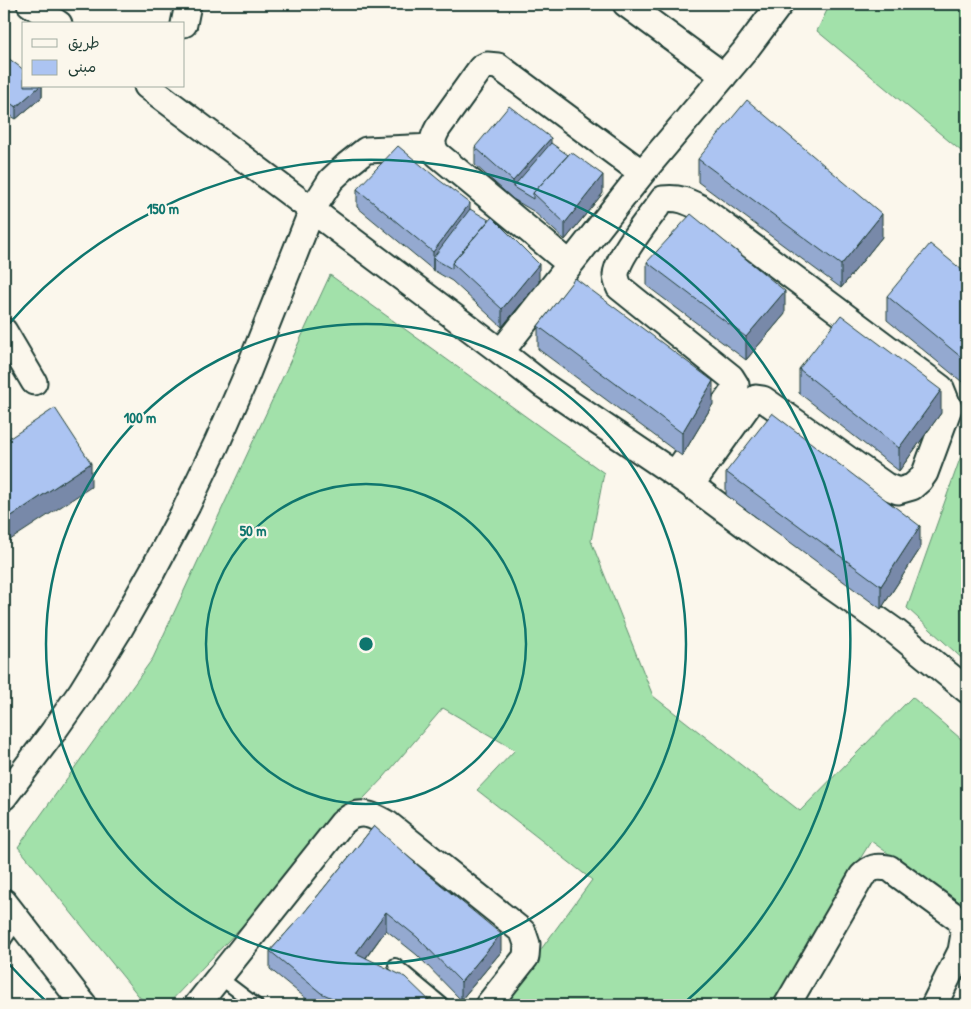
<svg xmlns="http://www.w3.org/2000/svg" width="971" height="1009" viewBox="0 0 971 1009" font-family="'Patrick Hand','Playpen Sans Arabic',sans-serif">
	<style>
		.grass { fill: #a2e1aa; stroke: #608f6f }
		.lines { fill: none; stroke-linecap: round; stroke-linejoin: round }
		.lane-casing { stroke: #1f3d34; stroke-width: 16 }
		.street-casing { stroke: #1f3d34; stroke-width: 29 }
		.lane { stroke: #fbf7ec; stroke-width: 12 }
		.street { stroke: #fbf7ec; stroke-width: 25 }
		.wall { fill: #94a9d0; stroke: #1f3d34 }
		.shaded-wall { fill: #7889a9; stroke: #1f3d34 }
		.building { fill: #acc4f2; stroke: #1f3d34 }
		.ring { fill: none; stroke: #0f766e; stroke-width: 2.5 }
		.centre { fill: #0f766e; stroke: #fbf7ec; stroke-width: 2.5 }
		.ring-label { font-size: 15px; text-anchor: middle; font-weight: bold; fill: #0f766e; stroke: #fbf7ec; stroke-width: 4.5; stroke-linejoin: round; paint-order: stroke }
	</style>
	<rect width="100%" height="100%" fill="#fbf7ec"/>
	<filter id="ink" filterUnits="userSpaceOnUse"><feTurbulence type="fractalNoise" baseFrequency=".02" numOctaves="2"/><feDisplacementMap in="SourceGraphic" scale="10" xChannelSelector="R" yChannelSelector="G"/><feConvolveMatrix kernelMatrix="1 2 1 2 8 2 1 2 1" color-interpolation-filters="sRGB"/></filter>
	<g filter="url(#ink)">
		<path class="grass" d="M830 4H967V156L817 31Z
			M330 275 604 473 591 541 653 696 800 811 912 697 967 744V910L871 841 771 1005H500L592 880 477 790 515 750 443 708 384 777 167 1005H146L18 847 153 658Z
			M967 439V663L907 608Z"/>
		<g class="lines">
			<g class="lane-casing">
				<path id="lane" d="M4 941 18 920
					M395 965 443 1005
					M219 977 256 1005"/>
			</g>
			<g class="street-casing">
				<path id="street" d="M30 4 59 24
					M626 4 724 76
					M184 24 188 4
					M147 86 501 352 543 385 691 485 749 528 896 632 967 690
					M570 264 437 154C431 143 432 139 438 128L481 68 487 65 498 66 642 173
					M4 331 34 382
					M501 352 642 173 744 52 780 4
					M675 474 734 390 736 385 731 377 619 287C618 283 616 279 616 275 617 256 651 216 663 199 679 197 687 201 701 208L941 388 949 408 925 473 920 480 912 487 898 491 886 486 763 399 756 398 750 403 691 485
					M4 797 53 732 81 692 118 632 153 570 186 508 217 443 245 379 312 210 331 180 347 165 366 150 433 147
					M4 902 84 1005
					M197 1005 342 823C345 821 349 817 352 816 365 810 377 818 388 824L523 932 527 944 526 957 488 1005
					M787 1005 862 876C871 867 876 866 889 868L960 920 964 934 961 951 934 1005"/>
			</g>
			<use href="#lane" class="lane"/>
			<use href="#street" class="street"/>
		</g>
		<path class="wall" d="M4 55 42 86V97L16 119 4 112Z
			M551 143 603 193 565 240 533 211 513 199 475 165V147Z
			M698 159 882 237 841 288 698 182Z
			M357 189 470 209 539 282 502 327 452 281 433 270 357 207Z
			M647 262 785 314 746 360 647 286Z
			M967 274V386L887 320V296Z
			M538 326 713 404 682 456 538 349Z
			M799 369 941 413 899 471 799 393Z
			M726 472 920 549 881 609 726 495Z
			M374 826 501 952 461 1000 417 955 386 930 366 958 434 1005H314L270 969V951L303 914Z"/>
		<path class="shaded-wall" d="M40 86H42V97L16 119V107Z
			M551 138V156L513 187V181Z
			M603 175V193L565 240V223Z
			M470 203V221L433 258V270V252Z
			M882 214V237L841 288V265Z
			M539 264V282L502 327V309Z
			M785 291V314L746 360V337Z
			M713 381V404L682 456V433Z
			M941 390V413L899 471V448Z
			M91 463V487L4 544V521Z
			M920 526V549L881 609V586Z
			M386 912V930L356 971V953Z
			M501 934V952L461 1000V982Z"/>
		<path class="building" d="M4 55 24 70V86H40L16 107 4 99Z
			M747 100 882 214 841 265 698 159Z
			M509 106 551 138 513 181 475 147Z
			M551 143 568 155 533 193V199L513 187Z
			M398 146 439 180 470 203 433 252 357 189Z
			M571 152 603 175 565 223 533 193Z
			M470 209 489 220 452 263V269L433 258Z
			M691 214 785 291 746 337 647 262Z
			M492 217 539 264 502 309 452 263Z
			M930 244 967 274V362L887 296Z
			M575 278 713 381 682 433 538 326Z
			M841 315 941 390 899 448 799 369Z
			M55 408 91 463 4 521V442Z
			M772 413 920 526 881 586 726 472Z
			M374 826 424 871 501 934 461 982 417 937 386 912 356 953 405 977 434 1005H348L321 993 270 951 303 914Z"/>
	</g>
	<g class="ring">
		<circle cx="366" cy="644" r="160"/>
		<circle cx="366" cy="644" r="320"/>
		<path d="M48 1003A480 480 0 0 1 7 962M7 326A480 480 0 1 1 684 1003"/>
	</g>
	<circle cx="366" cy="644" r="8" class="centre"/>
	<g class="ring-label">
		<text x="163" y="214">150 m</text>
		<text x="140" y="423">100 m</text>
		<text x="253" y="536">50 m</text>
	</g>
	<rect width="971" height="1009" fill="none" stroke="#fbf7ec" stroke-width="20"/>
	<rect x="10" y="10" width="951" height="989" fill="none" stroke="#1f3d34" stroke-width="2" filter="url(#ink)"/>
	<rect x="22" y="22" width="162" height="65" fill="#fbf7ec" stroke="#a3ada2"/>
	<rect x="32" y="39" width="25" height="8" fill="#fbf7ec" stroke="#a3ada2"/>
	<text x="68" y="48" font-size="15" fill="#1f3d34">طريق</text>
	<rect x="32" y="60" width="25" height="15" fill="#acc4f2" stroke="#a3ada2"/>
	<text x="68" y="72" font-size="15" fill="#1f3d34">مبنى</text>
</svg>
